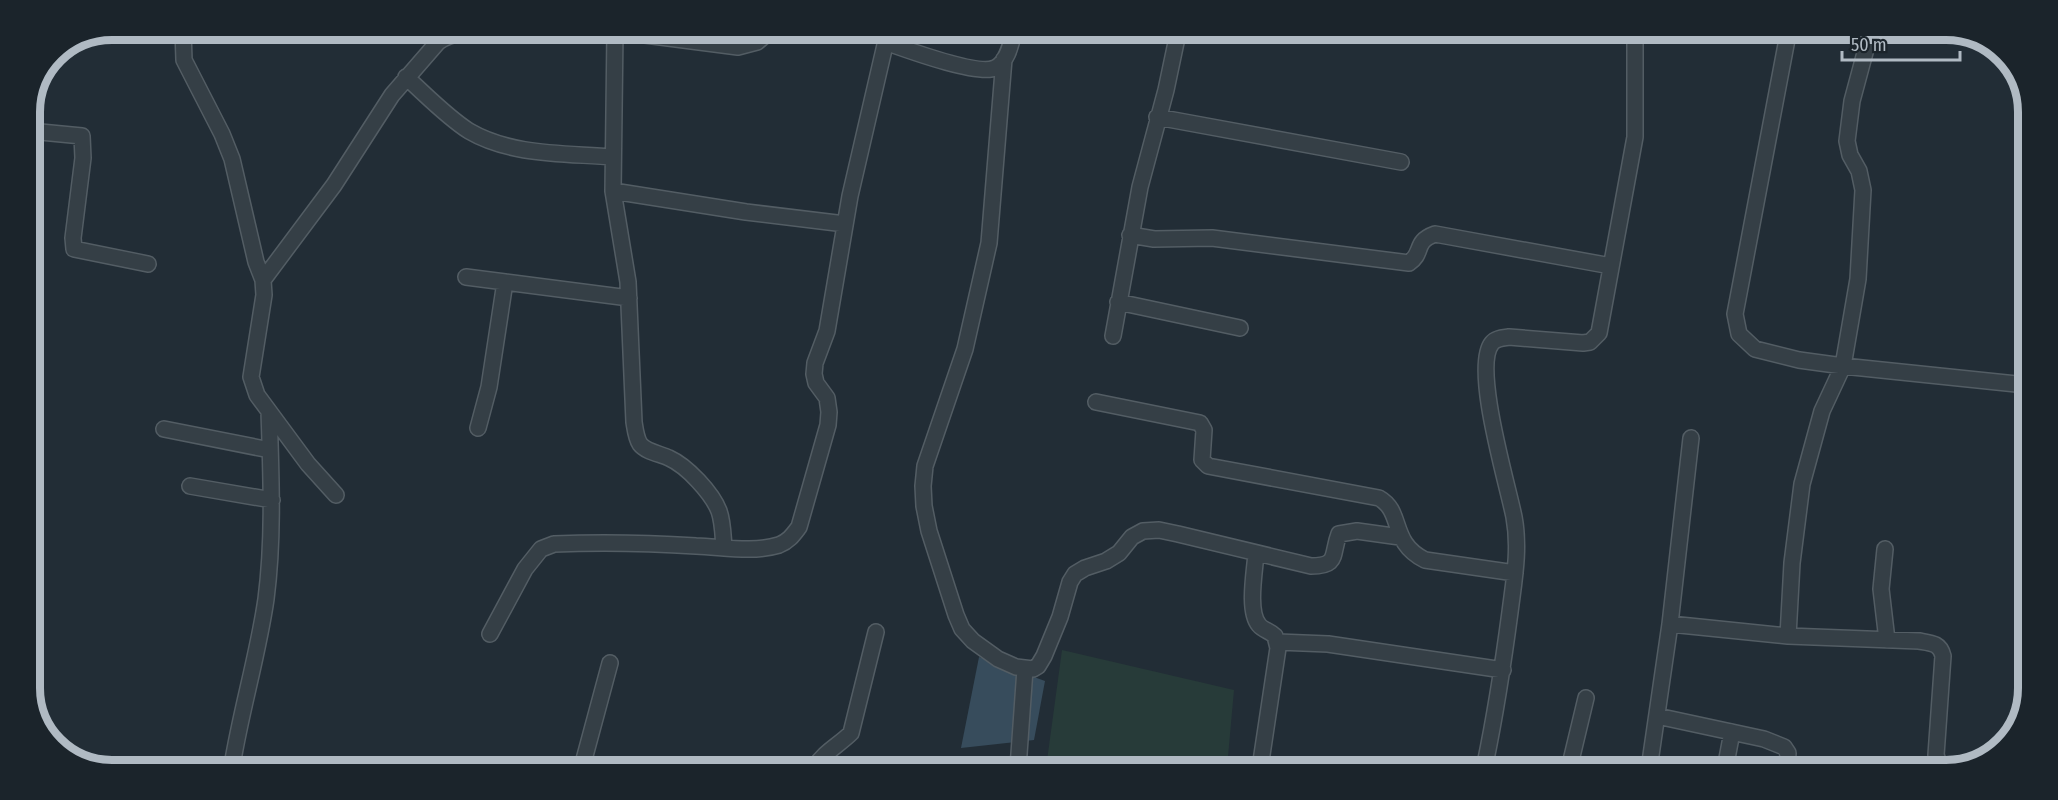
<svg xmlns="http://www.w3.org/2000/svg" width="2058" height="800" viewBox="0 0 2058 800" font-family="'Fira Sans Condensed',sans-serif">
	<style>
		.green { fill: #273b39 }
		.water { fill: #374c5c }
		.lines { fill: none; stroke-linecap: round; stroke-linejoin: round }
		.street-casing { stroke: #535d64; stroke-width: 18 }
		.street { stroke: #353f46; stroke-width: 15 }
		.rim { fill: none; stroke: #b0bac3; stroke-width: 8 }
	</style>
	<rect width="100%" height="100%" fill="#222d36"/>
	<path class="green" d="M1062 650 1234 690 1227 768H1046Z"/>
	<path class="water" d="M979 657 1045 681 1034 740 961 748Z"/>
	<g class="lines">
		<g class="street-casing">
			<path id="street" d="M183 30 184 60 222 134 232 159 256 262 263 280 264 295 251 377 257 395 308 464 336 495
				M614 31 738 47 757 42 769 32
				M615 31 613 191 628 282 634 422C635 428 636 438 640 444 646 452 661 454 669 458 687 466 712 493 719 511 723 522 723 536 724 548
				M1788 34 1735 314 1739 334 1755 349 1799 360 1843 366 2026 385
				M885 42C905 49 978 76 995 68 1007 63 1011 44 1014 32
				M1004 59 989 243 965 349 925 466 923 486 924 506 929 531 956 615 962 629 973 641 998 659 1016 667 1033 669 1038 666 1044 656 1060 617 1070 582 1075 574 1085 568 1106 561 1119 553 1132 537 1143 531 1159 530 1178 534 1311 566C1339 566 1331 555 1339 534L1357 531 1400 537
				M406 77C426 95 447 117 469 131 512 156 565 153 613 157
				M1157 117 1401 162
				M30 131 82 136 83 158 73 238 74 249 148 264
				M613 191 746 212 845 224
				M1130 235 1154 239 1212 238 1409 263C1424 253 1413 242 1435 234L1611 266
				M466 277 629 298
				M263 280 334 185 392 95 438 42C454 31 471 32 489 32
				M1118 302 1240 328
				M1113 336 1140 187 1166 90 1178 33
				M1096 402 1200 423 1204 430 1202 460 1208 466 1379 498C1404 512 1389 542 1425 560L1515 573
				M478 428 489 387 505 282
				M164 429 270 450
				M190 486 272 500
				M1885 549 1881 589 1887 640
				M1256 553C1255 570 1247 611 1259 625 1263 630 1270 631 1275 636L1278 648 1260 768
				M1670 624 1788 636 1919 641C1931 643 1940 643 1943 656L1936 755 1940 766 1947 770
				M490 634 525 569 541 549 554 544C601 542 649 543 696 546 724 547 752 553 779 545 789 541 793 535 799 527L828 425 829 412 827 398 816 383 814 374 815 363 827 331 850 196 888 32
				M1788 636 1792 563 1802 484 1822 411 1843 366 1858 279 1863 190 1859 171 1850 155 1847 141 1852 101 1870 34
				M1278 642 1328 644 1503 670
				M1657 716 1764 739 1784 747 1788 753 1787 770
				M232 766C241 710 258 655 266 599 274 537 271 474 269 411
				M582 767 610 663
				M815 767C824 752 839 745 851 733L876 632
				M1018 768 1025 669
				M1484 769C1495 717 1503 665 1510 612 1514 580 1520 549 1514 517 1508 486 1472 367 1492 343 1496 338 1503 338 1509 337L1583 343 1590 342 1599 333 1635 137V34
				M1569 769 1586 698
				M1649 769 1670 624 1691 438
				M1725 769 1732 732"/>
		</g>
		<use href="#street" class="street"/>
	</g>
	<path d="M0 0H2058V800H0ZM112 40H1946A72 72 0 0 1 2018 112V688A72 72 0 0 1 1946 760H112A72 72 0 0 1 40 688V112A72 72 0 0 1 112 40Z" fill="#1b242b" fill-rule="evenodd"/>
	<path class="rim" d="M112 40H1946A72 72 0 0 1 2018 112V688A72 72 0 0 1 1946 760H112A72 72 0 0 1 40 688V112A72 72 0 0 1 112 40Z"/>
	<path d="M1842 51v9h118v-9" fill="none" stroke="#b0bac3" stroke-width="3"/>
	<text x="1851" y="51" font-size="18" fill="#b0bac3" stroke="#1b242b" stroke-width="4.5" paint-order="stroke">50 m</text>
</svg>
